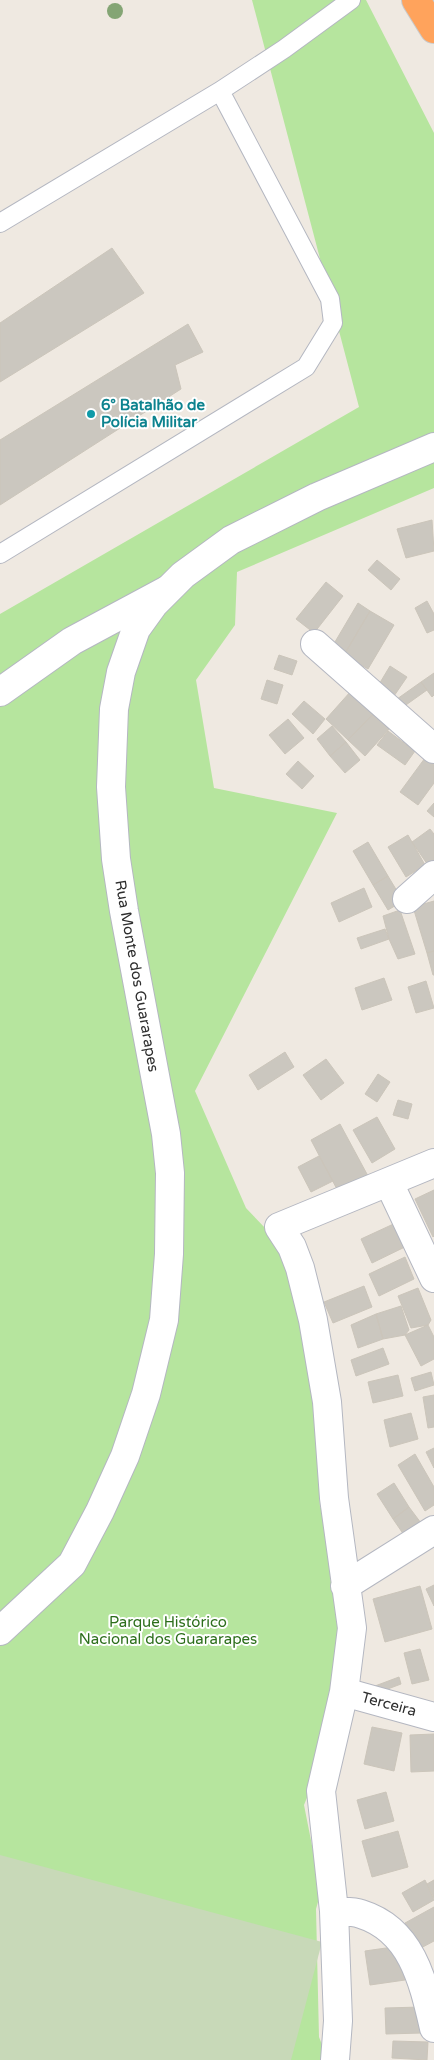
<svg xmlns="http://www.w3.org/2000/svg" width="434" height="2060" viewBox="0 0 434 2060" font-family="'Varela Round',sans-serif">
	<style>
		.green { fill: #b6e59e }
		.cemetery { fill: #c8d9b8 }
		.building { fill: #cbc7bf; stroke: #cbc5ba }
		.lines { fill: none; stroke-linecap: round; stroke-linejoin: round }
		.lane-casing { stroke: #b4b7c1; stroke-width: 20 }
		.street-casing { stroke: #b4b7c1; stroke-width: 30 }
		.secondary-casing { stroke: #b4b7c1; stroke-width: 30 }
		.highway-casing { stroke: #c9c9c9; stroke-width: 30 }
		.lane { stroke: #fff; stroke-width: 18 }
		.street { stroke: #fff; stroke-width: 28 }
		.secondary { stroke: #fff; stroke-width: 28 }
		.highway { stroke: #ffa35c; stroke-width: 28 }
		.tree { fill: #84a574 }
		.culture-dot { fill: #0f9aa8; stroke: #fff; stroke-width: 2 }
		.labels { text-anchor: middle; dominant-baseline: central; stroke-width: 4; stroke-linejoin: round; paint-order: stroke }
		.culture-label { font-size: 15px; font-weight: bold; fill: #0d838f; stroke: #fff; text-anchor: start }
		.street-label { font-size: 15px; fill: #2e2e2e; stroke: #fff }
		.park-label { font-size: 15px; fill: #2c6e1b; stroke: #fff }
	</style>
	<rect width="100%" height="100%" fill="#efe9e1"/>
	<path class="green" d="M252 0H366L434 133V488L237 572 235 625 196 680 214 788 337 813 195 1091 246 1208 267 1230 288 1270 313 1380 320 1507 333 1527 330 1577 341 1636 328 1699 336 1725 304 1805 321 1891 316 1909 319 2037 328 2060H0V614L359 407Z"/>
	<path class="cemetery" d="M0 1855 322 1942 291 2060H0Z"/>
	<path class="building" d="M112 248 144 293 0 382V323Z
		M188 324 203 352 175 365 181 389 0 505V440Z
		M432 520 434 551 406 558 397 529Z
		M377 560 400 579 391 590 368 570Z
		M326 582 343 596 314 633 296 619Z
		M427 601 434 614V630L427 633 415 608Z
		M358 603 370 611 344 655 332 647Z
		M370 611 394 625 368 669 344 655Z
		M279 655 297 661 292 675 274 669Z
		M390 666 407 677 394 696 378 686Z
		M434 673V695L432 697 421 682Z
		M267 680 283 685 277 704 261 699Z
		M421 682 427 690 396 712 390 704Z
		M351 691 374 713 348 740 326 719Z
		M304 701 325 719 313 734 292 714Z
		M374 713 390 728 365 756 348 740Z
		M288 719 304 738 285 754 269 735Z
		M332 726 346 742 330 756 317 739Z
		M388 731 415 751 405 765 377 745Z
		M346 742 360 760 345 773 330 756Z
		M425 758 434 765V783L418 805 400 792Z
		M298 761 314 776 302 789 286 774Z
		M434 803V817L427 811Z
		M430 829 434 834V865L430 868 412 842Z
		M408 835 425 865 406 877 388 847Z
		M368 842 388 876 373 885 353 851Z
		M388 876 403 901 388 910 373 885Z
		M364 888 372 907 339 922 331 903Z
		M434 901V951L427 953 413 907Z
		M400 910 415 954 398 959 389 939 383 916Z
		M385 929 389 939 361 949 357 938Z
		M434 951V975H433L427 953Z
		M384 978 392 1000 362 1010 355 988Z
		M426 981 434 1008 416 1013 408 987Z
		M285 1052 294 1067 258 1090 249 1075Z
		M326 1059 344 1083 321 1100 303 1075Z
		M378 1074 390 1082 377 1102 365 1094Z
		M398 1100 412 1104 408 1119 393 1115Z
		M377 1117 395 1149 372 1163 353 1130Z
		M340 1124 368 1176 339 1193 311 1140Z
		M319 1156 333 1181 311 1192 298 1167Z
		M434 1190V1236L433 1237 415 1199Z
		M400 1221 411 1244 372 1263 361 1239Z
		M405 1257 414 1279 379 1296 369 1274Z
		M364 1286 372 1307 333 1323 324 1302Z
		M418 1288 431 1320 428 1325 411 1328 398 1296Z
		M401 1306 409 1330 405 1335 383 1339 376 1314Z
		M376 1314 383 1339 358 1348 351 1325Z
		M428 1325 434 1337V1359L421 1366 405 1335Z
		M383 1348 389 1364 356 1376 351 1360Z
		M431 1372 434 1385 415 1391 411 1378Z
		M398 1375 403 1396 373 1403 368 1382Z
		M434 1395V1427L428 1428 423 1397Z
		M411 1413 418 1439 390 1447 384 1420Z
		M434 1448V1468L426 1452Z
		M415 1454 434 1487V1505L425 1511 398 1465Z
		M394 1483 409 1507 393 1519 377 1494Z
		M409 1507 421 1523 404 1535 393 1519Z
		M434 1585V1606L426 1589Z
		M420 1586 432 1629 385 1642 373 1599Z
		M420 1649 429 1680 412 1684 404 1653Z
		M399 1677 401 1684 377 1693 375 1686Z
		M372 1727 402 1733 394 1771 364 1764Z
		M434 1734V1771L411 1772 410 1735Z
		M386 1792 394 1821 365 1829 357 1800Z
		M398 1831 408 1867 372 1877 362 1841Z
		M425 1880 434 1900 413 1912 402 1893Z
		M434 1880V1898L427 1884Z
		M434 1907V1941L419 1949 405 1923Z
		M400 1946 405 1980 370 1985 365 1951Z
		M421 2007 422 2033 386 2034 385 2008Z
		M393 2041 428 2042 427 2060 392 2058Z"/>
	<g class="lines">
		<g class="lane-casing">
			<path id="lane" d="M0 223 220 91
				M0 554 306 367 333 323 330 299 220 91 284 49 351 0"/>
		</g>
		<g class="street-casing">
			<path id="street" d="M315 644 434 749
				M0 692 72 641 167 590
				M407 899 434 875
				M389 1183 434 1278
				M345 1586 434 1530
				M344 1692 434 1717
				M334 1911C342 1912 352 1911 361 1914 412 1930 423 1981 434 2028
				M335 2060 338 2021 334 1911 321 1791 344 1692 352 1628 334 1498 327 1402 313 1320 300 1268 292 1247 279 1227 434 1163"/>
		</g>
		<g class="secondary-casing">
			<path id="secondary" d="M0 1631 72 1564 100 1511 125 1456 146 1394 164 1320 169 1254 170 1173 166 1134 124 911 116 859 111 787 114 709 121 672 136 629 154 604 183 575 231 540 317 497 434 447"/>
		</g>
		<g class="highway-casing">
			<path id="highway" d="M416 0 434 29"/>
		</g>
		<use href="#lane" class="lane"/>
		<use href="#street" class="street"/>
		<use href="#secondary" class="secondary"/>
		<use href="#highway" class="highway"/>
	</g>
	<circle class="tree" cx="115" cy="11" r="8"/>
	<circle class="culture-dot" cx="91" cy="414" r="5"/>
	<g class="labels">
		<g class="culture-label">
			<text x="101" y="405">6° Batalhão de<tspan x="101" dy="17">Polícia Militar</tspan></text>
		</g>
		<g class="street-label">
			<text transform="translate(137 976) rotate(80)">Rua Monte dos Guararapes</text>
			<text transform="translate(389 1704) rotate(15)">Terceira</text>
		</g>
		<g class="park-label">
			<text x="168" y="1622">Parque Histórico<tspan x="168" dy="17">Nacional dos Guararapes</tspan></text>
		</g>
	</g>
</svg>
